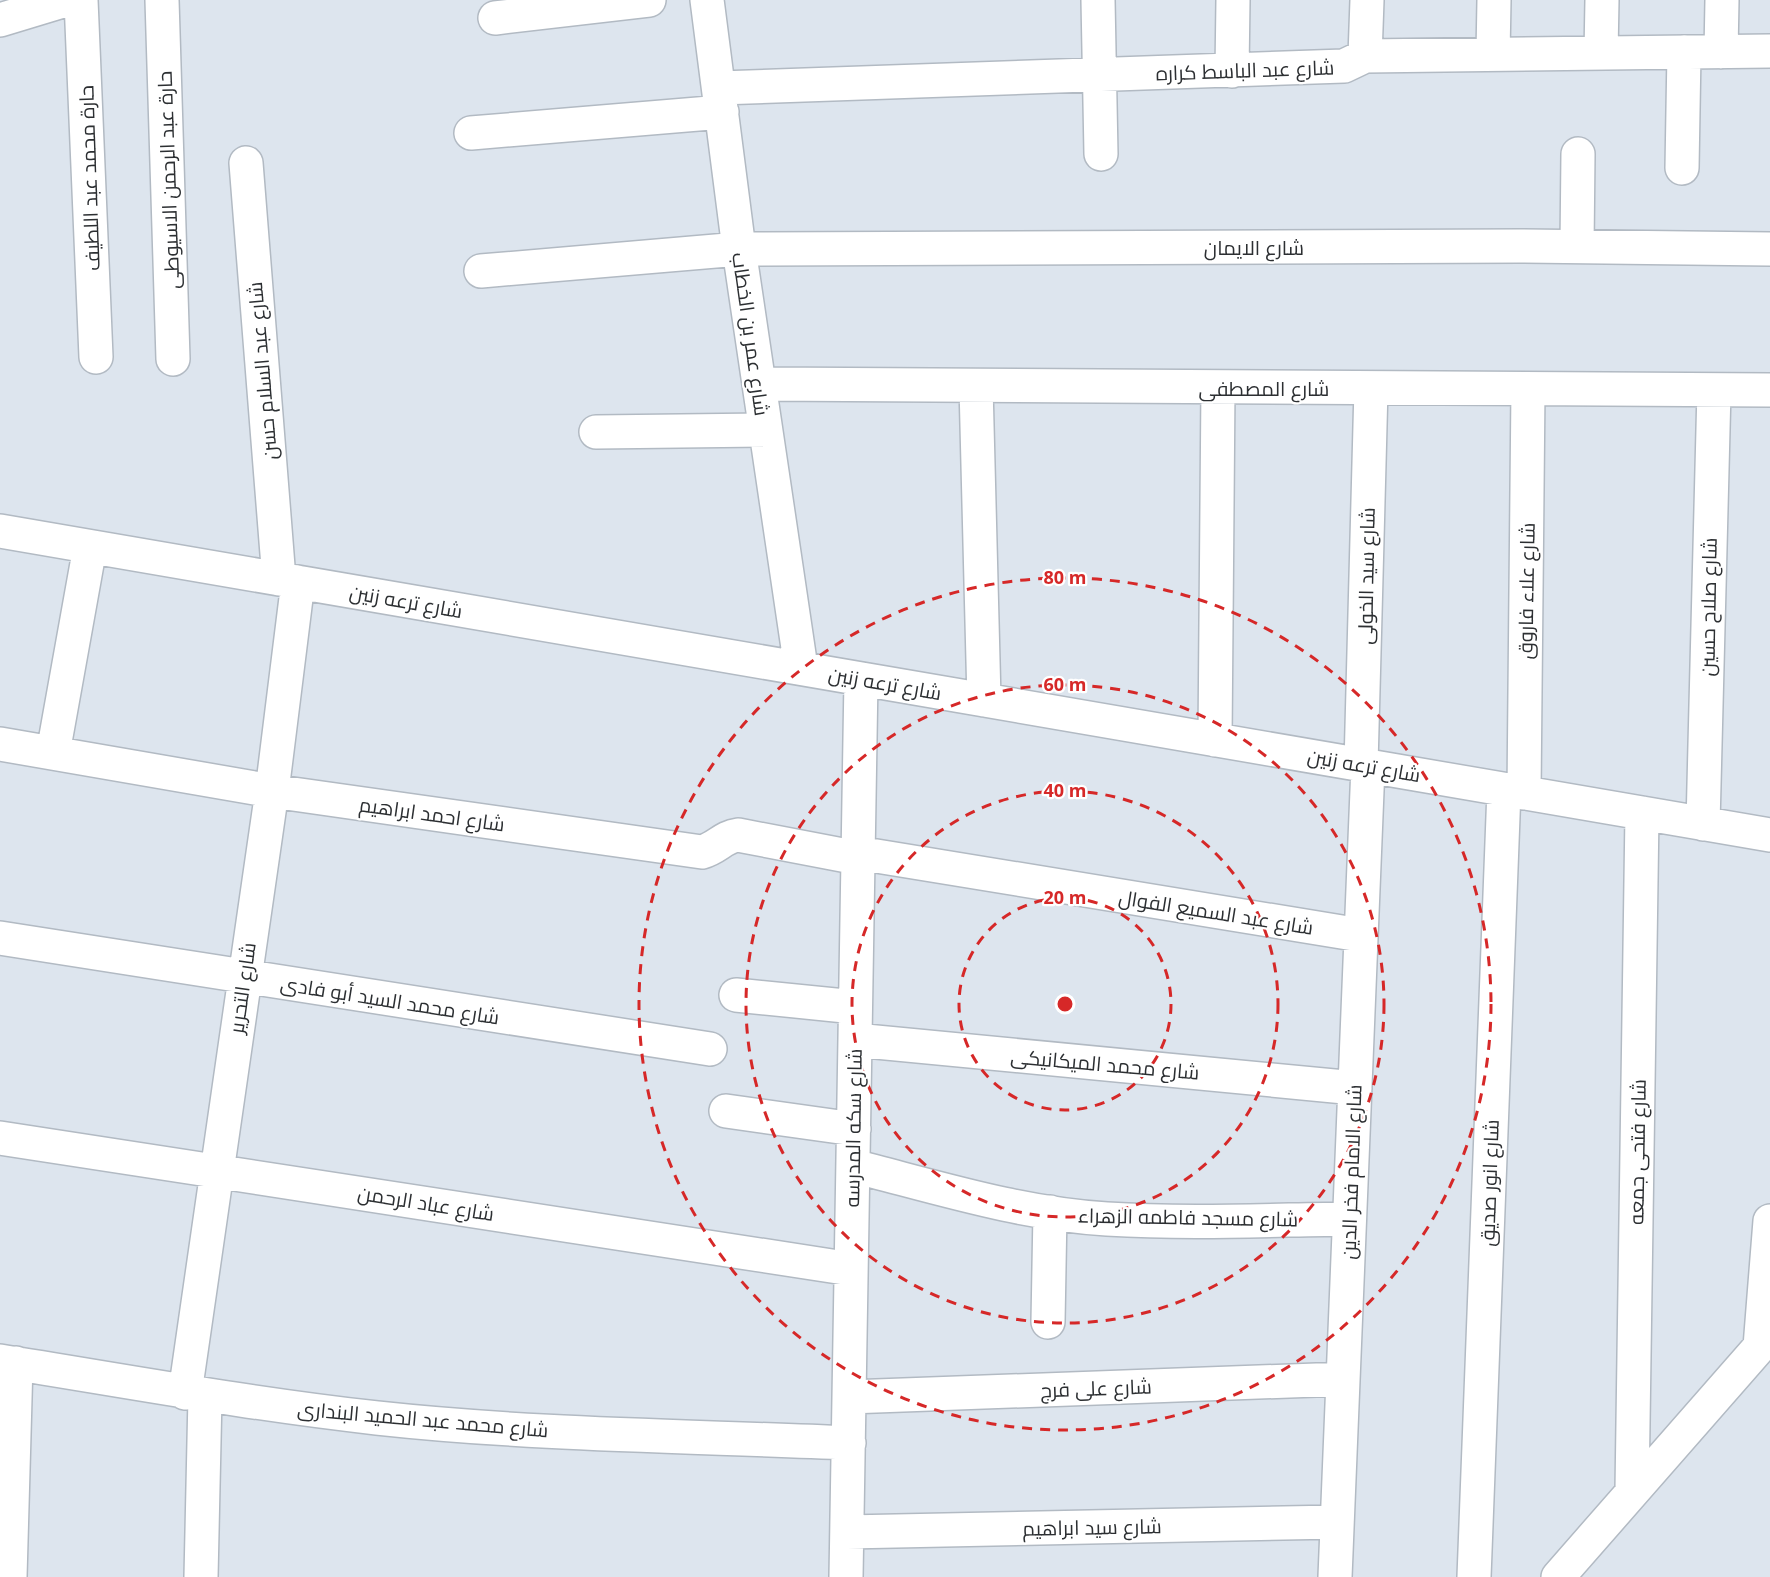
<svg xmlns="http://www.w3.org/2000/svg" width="1770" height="1577" viewBox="0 0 1770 1577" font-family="'Open Sans',Cairo,sans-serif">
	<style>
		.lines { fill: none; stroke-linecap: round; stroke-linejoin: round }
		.minor-casing { stroke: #b2bac3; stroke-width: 36 }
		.minor { stroke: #fff; stroke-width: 33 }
		.ring { fill: none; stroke: #d62828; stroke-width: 3; stroke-dasharray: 10 8 }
		.labels { text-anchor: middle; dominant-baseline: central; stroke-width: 4.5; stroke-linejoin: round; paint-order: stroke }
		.street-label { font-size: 20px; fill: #2c2f32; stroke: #fff }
		.centre { fill: #d62828; stroke: #fff; stroke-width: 3 }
		.ring-label { font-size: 18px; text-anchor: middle; font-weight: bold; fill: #d62828; stroke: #fff; stroke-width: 4.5; stroke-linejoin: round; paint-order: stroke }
	</style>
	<rect width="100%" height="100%" fill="#dde5ee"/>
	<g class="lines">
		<g class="minor-casing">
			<path id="minor" d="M81 0 96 357
				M162 0 173 359
				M707 0 739 249 801 668
				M1098 0 1101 154
				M495 18 649 0
				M0 20 66 0
				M1721 52 1722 0
				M1601 53 1602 0
				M1493 54 1494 0
				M1365 56 1367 0
				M1232 71 1233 0
				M719 88 1344 66 1365 56 1770 51
				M471 133 722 112
				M246 163 279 579
				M1682 168 1684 52
				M1577 246 1578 154
				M481 271 739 249 1520 246 1770 249
				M759 384 1770 390
				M976 386 984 700
				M596 432 765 430
				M0 531 1770 835
				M1215 740 1218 387
				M0 744 272 791 702 852C717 848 723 837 738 835L858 858
				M53 753 90 547
				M1361 765 1371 388
				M1524 793 1528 389
				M1703 824 1714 390
				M858 853 1360 935
				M0 938 710 1049
				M736 995 855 1007
				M855 1040 1355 1088
				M726 1111 854 1129
				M0 1138 851 1269
				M853 1166C936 1187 1021 1214 1107 1219 1188 1224 1269 1220 1349 1219
				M1048 1322 1050 1212
				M1760 1347 1770 1221
				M0 1361C126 1381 250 1404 377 1418 533 1435 692 1436 849 1443
				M185 1393 272 791 298 582
				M849 1397 1343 1379
				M1632 1491 1642 813
				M847 1532 1337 1522
				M10 1577 16 1363
				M201 1577 205 1396
				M846 1577 861 679
				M1335 1577 1368 766
				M1474 1577 1504 790
				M1558 1577 1770 1335"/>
		</g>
		<use href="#minor" class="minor"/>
	</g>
	<g class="ring">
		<circle cx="1065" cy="1004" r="106"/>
		<circle cx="1065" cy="1004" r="213"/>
		<circle cx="1065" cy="1004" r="319"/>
		<circle cx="1065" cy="1004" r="426"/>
	</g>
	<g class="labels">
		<g class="street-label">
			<text transform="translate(1245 70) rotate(-2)">شارع عبد الباسط كراره</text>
			<text transform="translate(89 178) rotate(-92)">حارة محمد عبد اللطيف</text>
			<text transform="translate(168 180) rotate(-92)">حارة عبد الرحمن الاسيوطى</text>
			<text x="1254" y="247">شارع الايمان</text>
			<text transform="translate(751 334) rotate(82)">شارع عمر بن الخطاب</text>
			<text transform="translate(262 371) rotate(-95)">شارع عبد السلام حسن</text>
			<text x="1264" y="388">شارع المصطفى</text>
			<text transform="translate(1366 576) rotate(-89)">شارع سيد الخولى</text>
			<text transform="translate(1526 591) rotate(-89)">شارع علاء فاروق</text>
			<text transform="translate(406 601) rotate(10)">شارع ترعه زنين</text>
			<text transform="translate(1708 607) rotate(-89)">شارع صلاح حسين</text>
			<text transform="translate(885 683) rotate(10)">شارع ترعه زنين</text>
			<text transform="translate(1364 765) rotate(10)">شارع ترعه زنين</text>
			<text transform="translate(432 814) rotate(8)">شارع احمد ابراهيم</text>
			<text transform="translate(1216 912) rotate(9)">شارع عبد السميع الفوال</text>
			<text transform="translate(242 988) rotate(-82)">شارع التحرير</text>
			<text transform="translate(390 1000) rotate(9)">شارع محمد السيد أبو فادى</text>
			<text transform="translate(1105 1064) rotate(5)">شارع محمد الميكانيكى</text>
			<text transform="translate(853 1128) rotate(-89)">شارع سكه المدرسه</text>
			<text transform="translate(1637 1152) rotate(-89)">شارع فتحى جمعه</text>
			<text transform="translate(1351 1172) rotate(-88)">شارع الامام فخر الدين</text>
			<text transform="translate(1489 1183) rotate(-88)">شارع انور صديق</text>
			<text transform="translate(426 1203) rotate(9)">شارع عباد الرحمن</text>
			<text transform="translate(1188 1217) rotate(1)">شارع مسجد فاطمه الزهراء</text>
			<text transform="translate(1096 1388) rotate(-2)">شارع على فرج</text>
			<text transform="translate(423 1419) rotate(5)">شارع محمد عبد الحميد البندارى</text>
			<text transform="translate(1092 1527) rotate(-1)">شارع سيد ابراهيم</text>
		</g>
	</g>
	<circle cx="1065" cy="1004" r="9" class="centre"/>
	<g class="ring-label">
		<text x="1065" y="584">80 m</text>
		<text x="1065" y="691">60 m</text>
		<text x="1065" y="797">40 m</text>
		<text x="1065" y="904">20 m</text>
	</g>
</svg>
